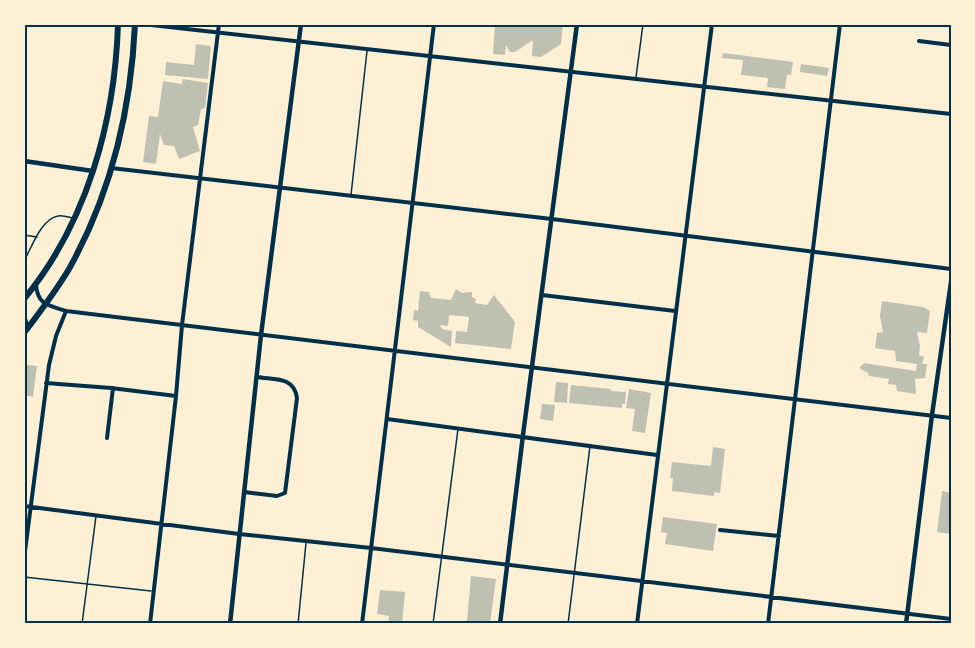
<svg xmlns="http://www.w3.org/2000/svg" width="975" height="648" viewBox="0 0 975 648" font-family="'Source Sans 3',sans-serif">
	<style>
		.building { fill: #bec0b2 }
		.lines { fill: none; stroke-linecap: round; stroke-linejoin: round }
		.service { stroke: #003049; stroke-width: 1.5 }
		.minor { stroke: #003049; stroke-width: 4 }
		.tertiary { stroke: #003049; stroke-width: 4.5 }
		.primary { stroke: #003049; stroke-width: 6 }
		.neatline { fill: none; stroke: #003049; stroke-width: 2 }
	</style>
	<rect width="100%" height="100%" fill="#fdf0d5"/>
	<path class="building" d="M495 24H563L561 44 541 57 532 56 533 40 515 52H510L506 45 505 55 493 54Z
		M196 44 211 46 208 79 165 75 166 62 194 65Z
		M723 53 793 62 791 75 787 74 785 89 767 87 768 78 741 75 743 60 722 58Z
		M801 64 829 68 827 76 800 72Z
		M183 79 208 83 205 108 201 109 198 125 193 127 200 151 179 159 174 146 164 145 160 134 156 164 143 162 149 116 158 117 163 81 182 84Z
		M456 289 462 293 472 292V297L476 299 475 303 487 305 494 295 515 322 511 349 455 343 456 331 467 332 469 317 449 315 448 326 440 325 442 329 452 331 451 347 418 327V321L413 320 414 310 418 311 420 291 429 292 431 298 451 300Z
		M882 301 923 307 930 311 927 333 917 332 920 346 919 355 924 357 922 364H927L925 378 915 379 916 394 897 391 896 385 888 384 889 379 869 376 868 373 859 368 864 363 916 371 917 364 896 361 895 351 875 348 877 333 883 332 880 316Z
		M27 365 37 366 33 397 24 395V370Z
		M556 382 568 383 567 403 554 402Z
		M571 385 611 389V391L626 392 625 404H622V408L569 403Z
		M629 389 651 393 645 433 632 431 635 409 626 408Z
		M542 404 555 405 553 421 540 419Z
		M713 447 725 449 720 493 714 492V496L672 491 673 478H670L672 462 711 466Z
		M942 491 951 493V534L937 532Z
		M663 517 717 524 713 551 665 544 667 533 661 532Z
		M471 576 496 579 490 623 467 621Z
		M380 590 405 592 402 624H388L389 616 377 614Z"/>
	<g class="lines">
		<path class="service" d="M636 77 643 24
			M351 195 367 51
			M24 235 37 237
			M24 261C32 247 41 219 58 216 63 215 68 217 72 218
			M24 577 151 591
			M82 624 96 516
			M298 624 306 543
			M433 624 458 429
			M568 624 590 446"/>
		<path class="minor" d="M142 24 951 114
			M919 41 951 45
			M111 168 552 219 951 269
			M36 285C38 306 49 305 66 311L951 418
			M542 295 675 311
			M24 316 28 327
			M46 383 111 388 176 396
			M387 419 657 455
			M107 438 113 388
			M244 492 277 496 285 493 297 398C294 376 274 380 257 377
			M24 506 239 534 371 548 951 619
			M720 530 779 536
			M24 559 49 365 56 336 66 311
			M150 624 176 396 182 325 219 24
			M362 624 434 24
			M637 624 712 24
			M768 624 840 24"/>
		<path class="tertiary" d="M24 161 93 171
			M230 624 261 335 301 24
			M500 624 523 435 577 24
			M906 624 932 415 951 282"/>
		<path class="primary" d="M24 299C87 223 115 121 118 24
			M24 333C40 312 56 291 69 269 111 194 131 109 135 24"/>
	</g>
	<rect width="975" height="648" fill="none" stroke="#fdf0d5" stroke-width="51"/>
	<rect x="26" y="26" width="924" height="596" class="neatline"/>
</svg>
